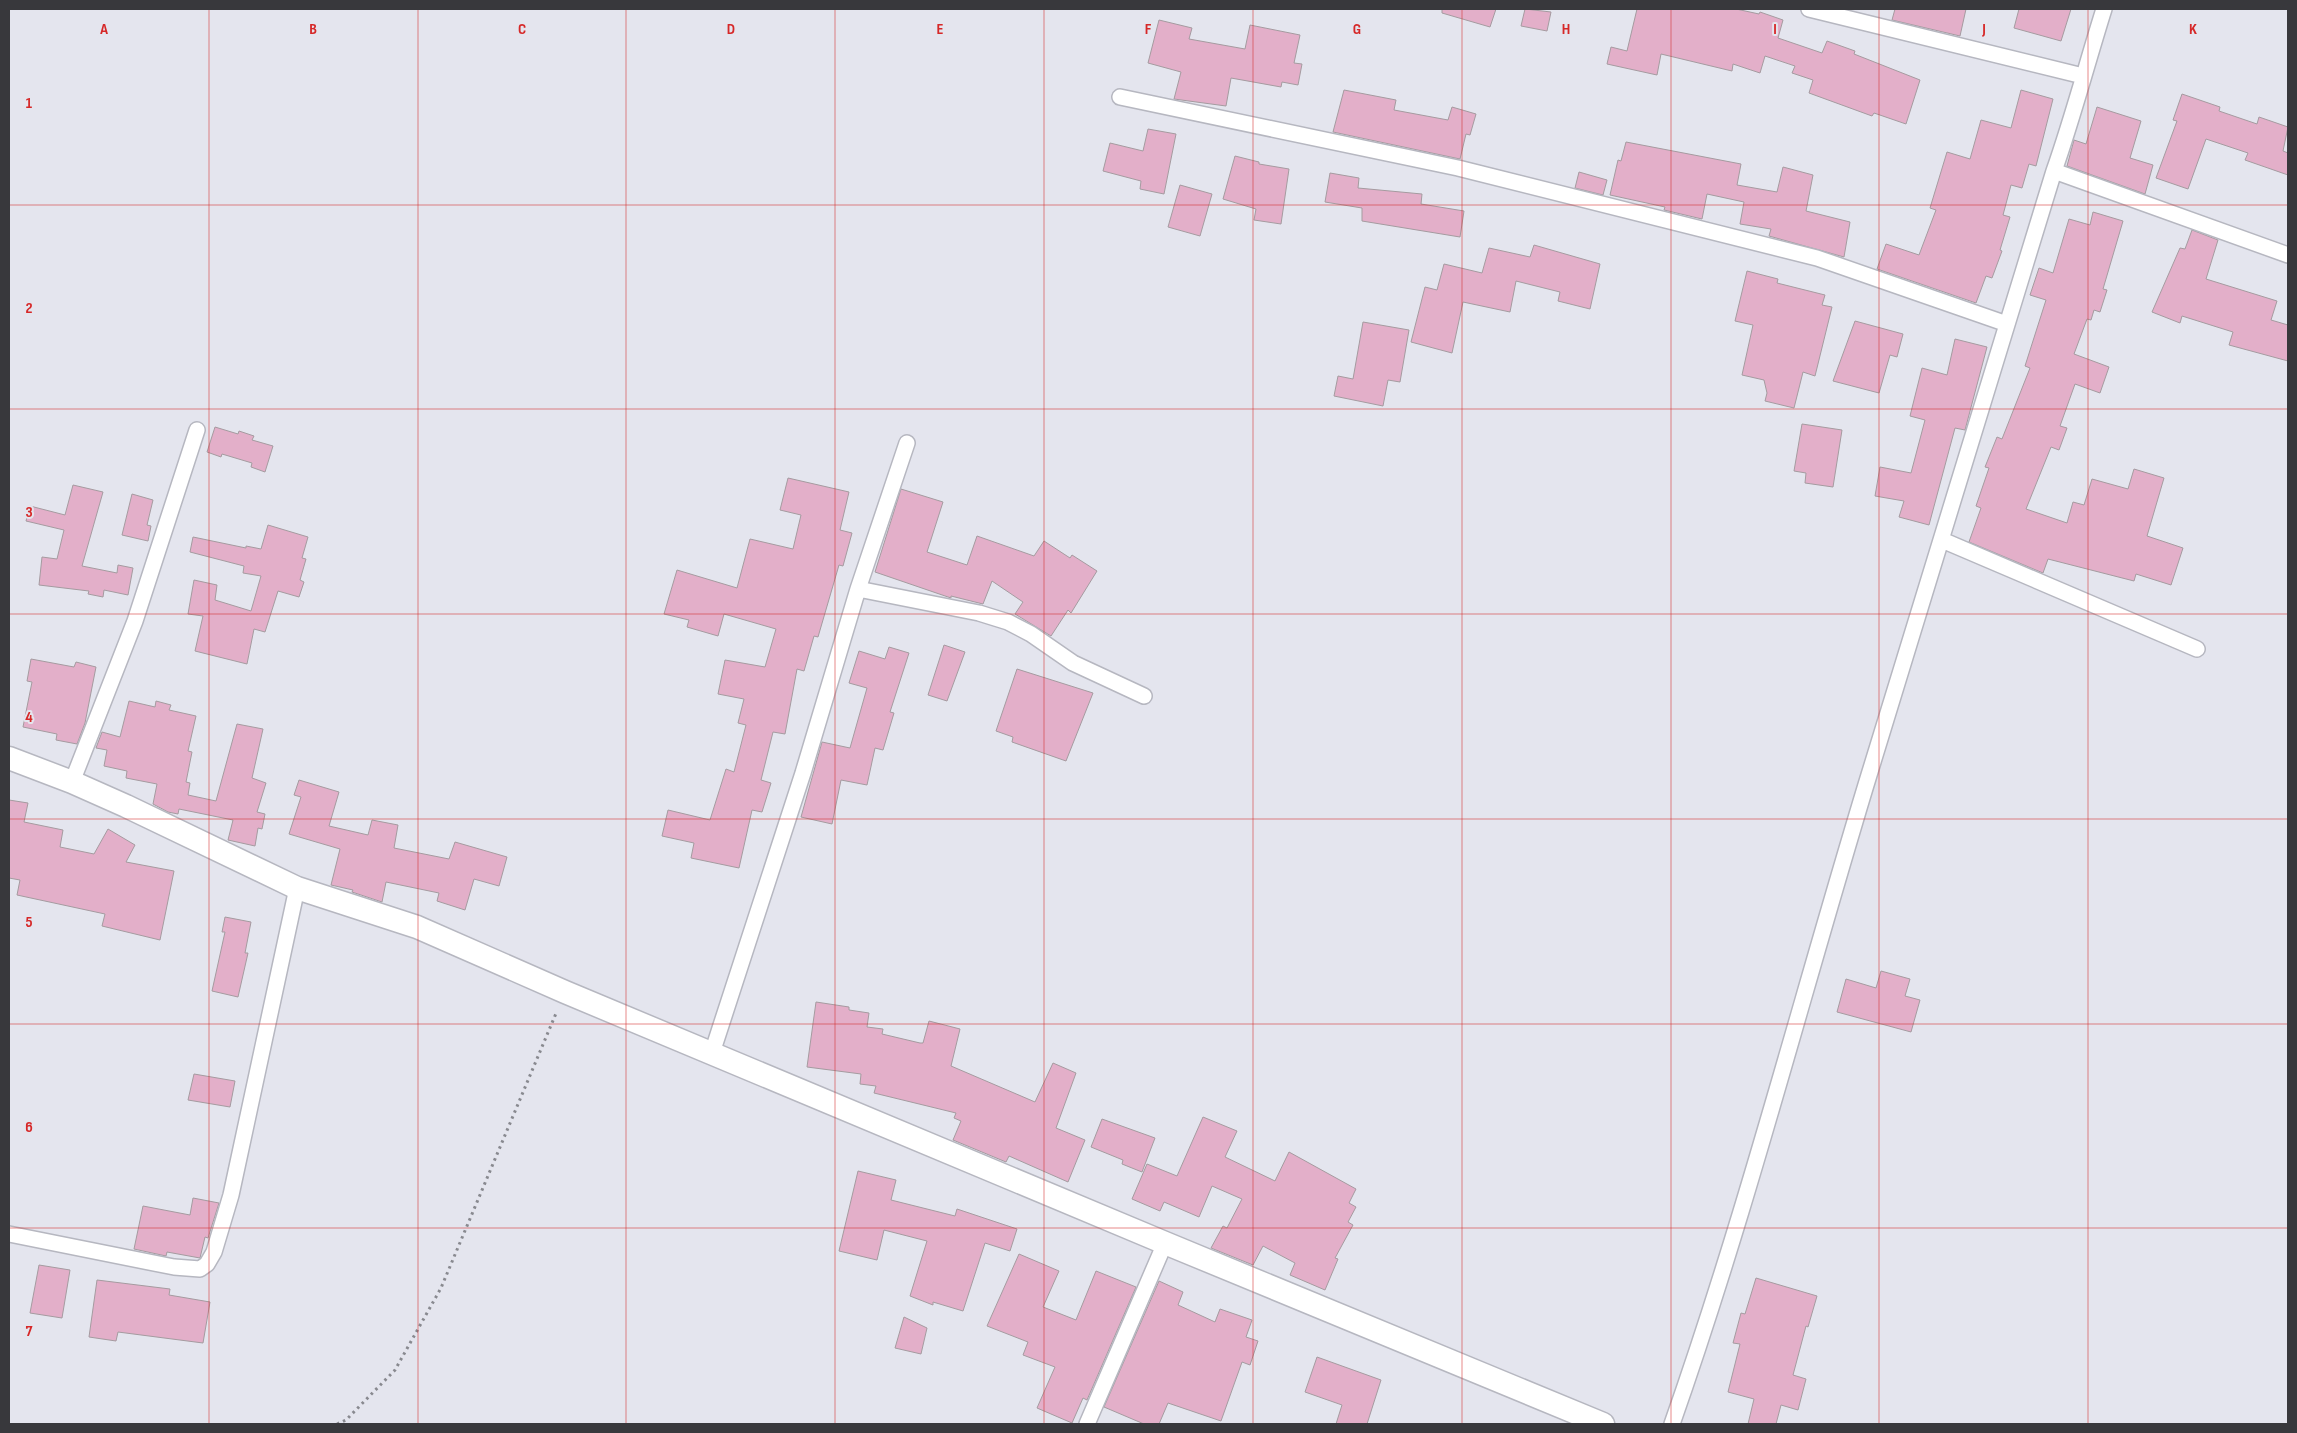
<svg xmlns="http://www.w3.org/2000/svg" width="2297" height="1433" viewBox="0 0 2297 1433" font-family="'Sofia Sans Condensed',sans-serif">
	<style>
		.building { fill: #e3afc9; stroke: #a59ba0 }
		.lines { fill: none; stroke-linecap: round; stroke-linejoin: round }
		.street-casing { stroke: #b6b7c0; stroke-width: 18 }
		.secondary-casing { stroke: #b6b7c0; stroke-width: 25 }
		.path { stroke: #88898f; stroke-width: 3; stroke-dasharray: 2.5 4; stroke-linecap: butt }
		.street { stroke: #fff; stroke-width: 15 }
		.secondary { stroke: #fff; stroke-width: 22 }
		.grid { fill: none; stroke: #d62828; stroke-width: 1; stroke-opacity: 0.55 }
		.grid-label { font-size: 16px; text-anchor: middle; font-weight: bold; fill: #d62828; stroke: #e4e5ee; stroke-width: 4; stroke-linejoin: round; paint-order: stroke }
	</style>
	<rect width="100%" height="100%" fill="#e4e5ee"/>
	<path class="building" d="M1442 9H1496L1490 27 1442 13Z
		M1525 9 1551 12 1547 31 1521 26Z
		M1637 9H1736L1759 14 1760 12 1783 20 1778 38 1822 53 1827 41 1855 51 1854 54 1920 80 1906 124 1874 113 1872 116 1809 93 1813 80 1792 73 1795 66 1765 56 1760 73 1733 64 1732 71 1661 54 1657 75 1607 64 1611 47 1627 51Z
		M1895 9H1966L1960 36 1892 20Z
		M2019 9H2071L2061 41 2014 28Z
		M1159 20 1192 28 1189 39 1245 49 1250 25 1300 35 1294 63 1302 64 1298 85 1282 82 1281 87 1231 78 1226 106 1174 99 1181 72 1148 63Z
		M1344 90 1396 100 1394 110 1448 120 1452 107 1476 114 1470 135 1466 134 1460 159 1333 132Z
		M2021 90 2053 99 2036 166 2029 164 2022 188 2011 185 2003 215 2010 217 2000 250 2002 251 1992 278 1986 276 1976 303 1877 269 1886 244 1919 255 1936 210 1930 208 1947 152 1970 159 1981 120 2011 128Z
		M2182 94 2220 107 2219 111 2257 124 2259 117 2288 127 2283 151 2288 153V175L2245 160 2248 153 2206 139 2188 189 2156 178 2177 121 2173 120Z
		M2097 107 2141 121 2130 158 2153 165 2145 194 2067 166 2074 140 2086 144Z
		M1148 129 1176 134 1164 194 1140 189 1141 181 1103 171 1110 143 1143 151Z
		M1626 142 1741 164 1737 185 1777 192 1783 167 1813 175 1806 211 1850 222 1844 257 1769 236 1771 229 1740 224 1744 202 1707 194 1702 219 1664 210 1665 207 1610 195 1618 160 1621 161Z
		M1235 156 1259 162V164L1289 169 1281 224 1254 220 1256 209 1223 199Z
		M1579 172 1607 180 1603 195 1575 188Z
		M1330 173 1359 178 1358 188 1422 194 1421 204 1464 211 1460 237 1362 221V208L1325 202Z
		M1180 185 1212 194 1200 236 1168 227Z
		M2093 212 2123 221 2103 289 2107 290 2100 312 2094 310 2091 320 2087 319 2074 354 2109 367 2100 393 2075 384 2060 426 2067 428 2059 450 2051 447 2026 509 2067 523 2073 502 2084 505 2092 479 2128 489 2134 469 2164 478 2147 536 2183 548 2171 585 2136 574 2134 581 2048 559 2043 573 1969 542 1981 508 1976 506 1989 468 1985 467 1997 437 2002 439 2030 368 2025 366 2046 300 2030 295 2039 268 2053 273 2069 219 2090 225Z
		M2192 230 2218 240 2206 279 2277 301 2271 320 2288 325V361L2229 345 2233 332 2182 316 2180 323 2152 312 2180 248 2185 249Z
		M1534 245 1600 264 1590 309 1558 301 1560 292 1516 281 1510 312 1463 302 1452 353 1411 342 1425 287 1437 290 1444 264 1482 273 1489 248 1530 257Z
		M1747 271 1778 279 1777 283 1825 295 1822 305 1832 307 1815 376 1803 372 1794 408 1765 401 1767 393 1764 380 1742 375 1753 325 1735 321Z
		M1855 321 1903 334 1897 357 1890 355 1879 393 1833 381Z
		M1363 322 1409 330 1400 382 1388 380 1383 406 1334 396 1338 376 1353 379Z
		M1955 339 1987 347 1965 430 1955 428 1929 525 1899 517 1904 501 1875 496 1880 467 1911 473 1925 420 1910 416 1922 368 1947 375Z
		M1802 424 1842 430 1833 487 1805 483 1806 473 1794 471Z
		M215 427 238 434 239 431 254 436 252 440 273 446 265 472 251 467 252 463 222 454 221 457 207 452Z
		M788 478 849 492 840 530 852 533 843 566 839 565 818 637 814 636 804 671 797 669 785 734 773 732 761 780 771 783 762 812 752 810 739 868 691 858 694 843 662 836 668 810 710 820 726 769 734 772 746 725 738 723 744 699 718 694 725 660 765 667 776 629 724 614 718 636 687 627 689 620 664 614 677 570 737 588 750 539 793 549 801 515 780 510Z
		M73 485 103 492 82 566 117 573 118 565 133 568 128 595 104 590 103 597 88 594 89 591 39 585 42 557 57 559 64 530 26 521 30 506 65 515Z
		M901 489 943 502 927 552 967 565 977 536 1034 556 1044 541 1070 558 1072 555 1097 571 1071 613 1068 610 1051 636 1015 614 1023 602 992 581 983 604 951 596V598L875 572Z
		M132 494 153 500 147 525 151 526 148 541 122 535Z
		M268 525 308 537 302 558 306 559 300 580 304 582 299 597 278 591 265 632 254 629 247 664 195 651 203 616 188 614 194 580 217 585 215 600 251 611 261 576 243 573 244 566 190 552 193 537 246 548V546L261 549Z
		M944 645 965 652 947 701 928 695Z
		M889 647 909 653 890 712 894 713 883 750 875 748 867 785 841 780 832 824 801 817 822 742 850 748 867 688 849 683 859 651 885 659Z
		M31 659 74 667 76 662 96 667 85 723 77 744 56 740 57 734 23 727 32 682 27 681Z
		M1017 669 1093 693 1066 761 1012 742 1013 737 996 731Z
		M129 701 155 707 156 701 171 705 169 710 196 716 188 751 192 752 186 782 190 783 188 795 216 801 237 724 263 729 252 778 266 783 257 812 265 814 262 829 258 828 255 846 228 840 233 820 179 809 178 814 168 812 153 804 157 784 126 778 127 771 104 766 107 750 96 748 102 732 120 737Z
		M299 780 339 792 329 826 368 835 372 820 398 825 394 848 449 859 455 842 507 857 499 886 474 879 465 910 437 901 439 893 386 882 382 902 352 892 353 890 331 885 340 849 289 834 301 797 294 795Z
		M9 800 28 803 24 822 63 830 60 847 94 854 108 829 135 845 126 862 174 871 160 940 102 926 105 914 17 895 20 880 9 878Z
		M225 917 251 922 245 953H248L238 997 212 991 225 932H222Z
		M1881 971 1910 979 1905 996 1920 1000 1911 1032 1837 1012 1846 979 1876 988Z
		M816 1002 849 1007V1010L869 1013 867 1027 883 1029 882 1034 920 1043H923L929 1021 960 1029 951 1066 1035 1102 1053 1063 1076 1073 1056 1128 1085 1140 1068 1182 1009 1156 1006 1162 953 1140 961 1121 954 1118 956 1113 874 1093 876 1086 860 1084 861 1074 807 1067Z
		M194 1074 235 1081 230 1107 188 1100Z
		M1203 1117 1237 1131 1225 1157 1275 1181 1289 1152 1356 1189 1349 1203 1356 1207 1348 1222 1353 1225 1335 1258 1338 1259 1325 1290 1290 1275 1295 1263 1263 1246 1253 1265 1211 1248 1223 1226 1227 1228 1242 1199 1212 1186 1199 1217 1164 1202 1160 1211 1132 1199 1147 1164 1177 1176Z
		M1102 1119 1155 1138 1142 1172 1122 1164 1123 1160 1091 1147Z
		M858 1171 896 1180 891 1200 955 1216 957 1209 1017 1229 1010 1251 985 1243 963 1311 933 1302V1305L910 1296 927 1241 884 1230 877 1260 839 1251Z
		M193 1198 219 1203 208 1238 205 1237 200 1258 167 1252 166 1256 134 1249 143 1206 190 1215Z
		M1019 1254 1059 1271 1043 1307 1076 1320 1096 1271 1136 1287 1087 1400 1083 1398 1072 1423 1037 1408 1055 1367 1023 1355 1028 1342 987 1326Z
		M39 1265 70 1270 62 1318 30 1313Z
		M1756 1278 1817 1296 1808 1327 1806 1326 1793 1375 1806 1379 1798 1410 1781 1405 1776 1424H1748L1754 1399 1728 1392 1740 1344 1733 1343 1741 1313 1745 1314Z
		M97 1280 170 1289 169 1295 210 1302 203 1343 118 1332 116 1341 89 1337Z
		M1159 1281 1183 1292 1178 1305 1215 1322 1220 1309 1252 1320 1246 1337 1258 1341 1250 1365 1242 1362 1221 1421 1168 1403 1159 1424H1144L1104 1407Z
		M904 1317 927 1328 921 1354 895 1348Z
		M1317 1357 1381 1380 1367 1424H1336L1342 1405 1305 1392Z"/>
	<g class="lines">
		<g class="street-casing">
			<path id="street" d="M1809 9 2083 76
				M1120 97 1458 168 1817 258 2007 324
				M2054 171 2288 255
				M1942 540 2197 649
				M858 589 979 613 1008 622 1031 634 1073 663 1144 696
				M72 782 135 621 197 430
				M712 1053 803 773 858 589 907 443
				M9 1234 174 1267 200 1269 207 1264 214 1252 231 1195 297 888
				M1087 1424 1165 1243
				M1672 1424C1747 1211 1803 991 1869 775 1930 574 1993 373 2054 171 2073 117 2087 63 2104 9"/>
		</g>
		<g class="secondary-casing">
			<path id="secondary" d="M9 758 72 782 126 806 297 888 417 927 565 992 1165 1243 1603 1424"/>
		</g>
		<path class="path" d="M337 1424 346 1420 395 1370 441 1288 557 1011"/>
		<use href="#street" class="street"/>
		<use href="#secondary" class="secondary"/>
	</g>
	<path class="grid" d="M209 9V1424M418 9V1424M626 9V1424M835 9V1424M1044 9V1424M1253 9V1424M1462 9V1424M1671 9V1424M1879 9V1424M2088 9V1424M9 205H2288M9 409H2288M9 614H2288M9 819H2288M9 1024H2288M9 1228H2288"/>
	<g class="grid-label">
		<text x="104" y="34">A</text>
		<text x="313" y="34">B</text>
		<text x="522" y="34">C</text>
		<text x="731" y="34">D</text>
		<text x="940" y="34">E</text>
		<text x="1148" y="34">F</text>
		<text x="1357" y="34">G</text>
		<text x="1566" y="34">H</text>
		<text x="1775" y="34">I</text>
		<text x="1984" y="34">J</text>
		<text x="2193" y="34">K</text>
		<text x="29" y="108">1</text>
		<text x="29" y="313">2</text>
		<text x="29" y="517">3</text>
		<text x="29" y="722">4</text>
		<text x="29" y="927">5</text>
		<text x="29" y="1132">6</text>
		<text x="29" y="1336">7</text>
	</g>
	<rect width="2297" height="1433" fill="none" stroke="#38383c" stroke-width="20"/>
</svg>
